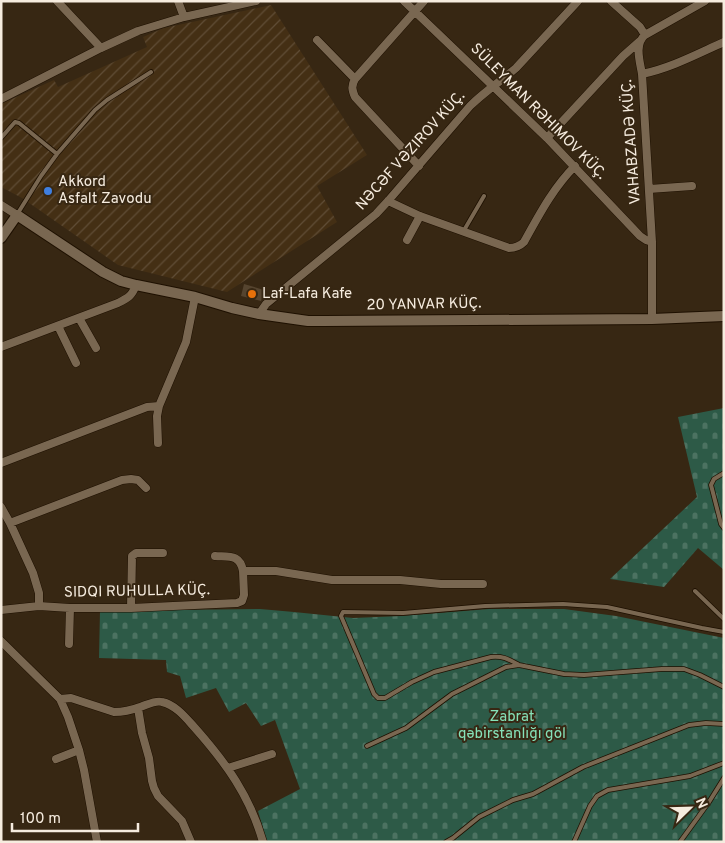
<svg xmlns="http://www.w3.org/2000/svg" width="725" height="843" viewBox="0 0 725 843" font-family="Overpass,sans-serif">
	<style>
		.industrial { fill: url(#industrial-furrows) }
		.cemetery { fill: url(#cemetery-stones) }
		.building { fill: #55442f }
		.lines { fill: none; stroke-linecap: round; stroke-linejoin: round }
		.lane-casing { stroke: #1e1000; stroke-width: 5.5 }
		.street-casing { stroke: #1e1000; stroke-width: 9 }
		.secondary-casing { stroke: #1e1000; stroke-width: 12 }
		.lane { stroke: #796751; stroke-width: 4 }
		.street { stroke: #796751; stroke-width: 8 }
		.secondary { stroke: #796751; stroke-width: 10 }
		.shop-dot { fill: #3f7fe0; stroke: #372713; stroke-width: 2 }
		.food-dot { fill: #e8710a; stroke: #372713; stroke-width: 2 }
		.labels { text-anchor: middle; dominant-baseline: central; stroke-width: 4; stroke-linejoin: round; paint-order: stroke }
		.street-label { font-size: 15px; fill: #f6ecdf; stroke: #372713 }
		.poi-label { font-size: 15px; fill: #f6ecdf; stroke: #372713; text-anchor: start }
		.park-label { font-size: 15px; fill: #85e1b8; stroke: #372713 }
	</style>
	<defs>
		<pattern id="industrial-furrows" width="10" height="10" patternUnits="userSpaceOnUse" patternTransform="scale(1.25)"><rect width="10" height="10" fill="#442f14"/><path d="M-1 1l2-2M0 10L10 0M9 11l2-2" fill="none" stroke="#604d36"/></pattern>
		<pattern id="cemetery-stones" width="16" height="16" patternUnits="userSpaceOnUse" patternTransform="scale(1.25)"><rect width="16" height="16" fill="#2d5a47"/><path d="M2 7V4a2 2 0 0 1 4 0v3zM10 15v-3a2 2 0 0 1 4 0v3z" fill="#4c7261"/></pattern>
	</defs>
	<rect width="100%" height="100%" fill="#372713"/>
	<path class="industrial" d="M271 5 367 155 317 186 337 222 227 292 118 265 22 198 1 187V104L54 80 58 87 147 47 143 37 164 28Z"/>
	<path class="cemetery" d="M724 408V570L698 548 664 587 610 579 697 497 678 417Z
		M260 609 294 612 353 618 401 616 489 609H564L616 616 724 638V842H267L258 811 300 789 275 720 261 726 246 703 229 712 216 688 186 698 180 676 167 672 166 660 99 658 100 611Z"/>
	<path class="building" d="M244 284 264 290 261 301 241 296Z"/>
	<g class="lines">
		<g class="lane-casing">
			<path id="lane" d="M1 138 15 122 19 123 57 154
				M18 213 41 176 57 154 95 110 107 100 151 72
				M463 232 484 196
				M724 473 714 479 711 485 721 524 724 528
				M695 591 724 619
				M519 665C508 659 504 656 491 657L434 672 412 682 385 698H378L374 694 341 616 343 612 403 613 485 606 563 604 607 607 702 628 724 632
				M367 746 406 728 452 694 506 667 519 665 564 674 584 675 662 669H684L700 675 724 687
				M446 842 453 838 479 817 513 800 533 794 583 767 689 725 706 723 724 724
				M574 842 590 806 597 796 608 790 690 776 724 763
				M680 842 709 802 724 778"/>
		</g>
		<g class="street-casing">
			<path id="street" d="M57 1 101 48
				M178 1 184 17
				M404 1 547 138 640 236 646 240 652 242
				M611 1 640 27 645 35
				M317 40 355 79
				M642 74C671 68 697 54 724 42
				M1 99 101 48 138 31 184 17 256 1
				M547 138 623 56 640 41
				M419 166 355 97C352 90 351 86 355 79L424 1
				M649 189 692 186
				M388 201 420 216 509 248C515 248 519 247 524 242 539 215 553 188 575 166
				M1 205 17 215
				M407 240 420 216
				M259 314 266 304 376 214 388 201 470 106C484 92 501 81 516 68L578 1
				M79 318 96 348
				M652 319V242L642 74C640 62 634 44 645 35L705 1
				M58 326 76 363
				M1 347 118 303C128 298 132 296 136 285
				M158 443 157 416 159 406 186 342 195 297
				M1 463 147 407 159 406
				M1 507 10 523 33 573 39 593V606
				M10 523 122 480 131 479 138 480 146 488
				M215 556C229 557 240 554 243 571
				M131 608 132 556 136 553H163
				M1 610 39 606 70 608H131L237 603 242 601 244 595 243 571H276L332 580H400L441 584H483
				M1 641 60 699 68 717 79 750 84 770 97 842
				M69 644 70 608
				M60 699 71 698 114 712C123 712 132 710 140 707 147 705 155 700 162 702 176 705 186 718 195 728 226 763 250 796 263 842
				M138 708 142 733 149 758 152 781 154 788 158 796 182 821 191 842
				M56 759 79 750
				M228 768 272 754"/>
		</g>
		<g class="secondary-casing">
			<path id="secondary" d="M1 238 17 215 103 272 121 281 136 285 195 297 232 308 259 314 308 321H325L652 319 724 316"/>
		</g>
		<use href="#lane" class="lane"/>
		<use href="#street" class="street"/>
		<use href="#secondary" class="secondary"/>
	</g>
	<circle class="shop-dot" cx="48" cy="191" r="5"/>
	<circle class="food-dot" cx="252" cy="294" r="5"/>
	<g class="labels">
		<g class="street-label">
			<text transform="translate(538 112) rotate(45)">SÜLEYMAN RƏHIMOV KÜÇ.</text>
			<text transform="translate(632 142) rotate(-94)">VAHABZADƏ KÜÇ.</text>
			<text transform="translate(411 151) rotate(-48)">NƏCƏF VƏZIROV KÜÇ.</text>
			<text transform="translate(424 305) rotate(-1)">20 YANVAR KÜÇ.</text>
			<text transform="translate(137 592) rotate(-1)">SIDQI RUHULLA KÜÇ.</text>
		</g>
		<g class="poi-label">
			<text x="58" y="182">Akkord<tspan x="58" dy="17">Asfalt Zavodu</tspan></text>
			<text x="262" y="294">Laf-Lafa Kafe</text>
		</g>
		<g class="park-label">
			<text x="512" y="717">Zabrat<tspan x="512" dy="17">qəbirstanlığı göl</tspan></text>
		</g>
	</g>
	<rect width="725" height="843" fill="none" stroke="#f6ecdf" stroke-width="5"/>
	<g transform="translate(690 808) rotate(67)" stroke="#372713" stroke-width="4" paint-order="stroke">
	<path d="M0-4L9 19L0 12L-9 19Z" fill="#f6ecdf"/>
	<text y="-8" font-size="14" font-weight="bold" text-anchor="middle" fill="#f6ecdf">N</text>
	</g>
	<path d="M12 823v8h126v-8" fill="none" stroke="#f6ecdf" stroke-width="2.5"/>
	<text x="20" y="823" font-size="15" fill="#f6ecdf" stroke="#372713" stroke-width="4" paint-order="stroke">100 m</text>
</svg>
